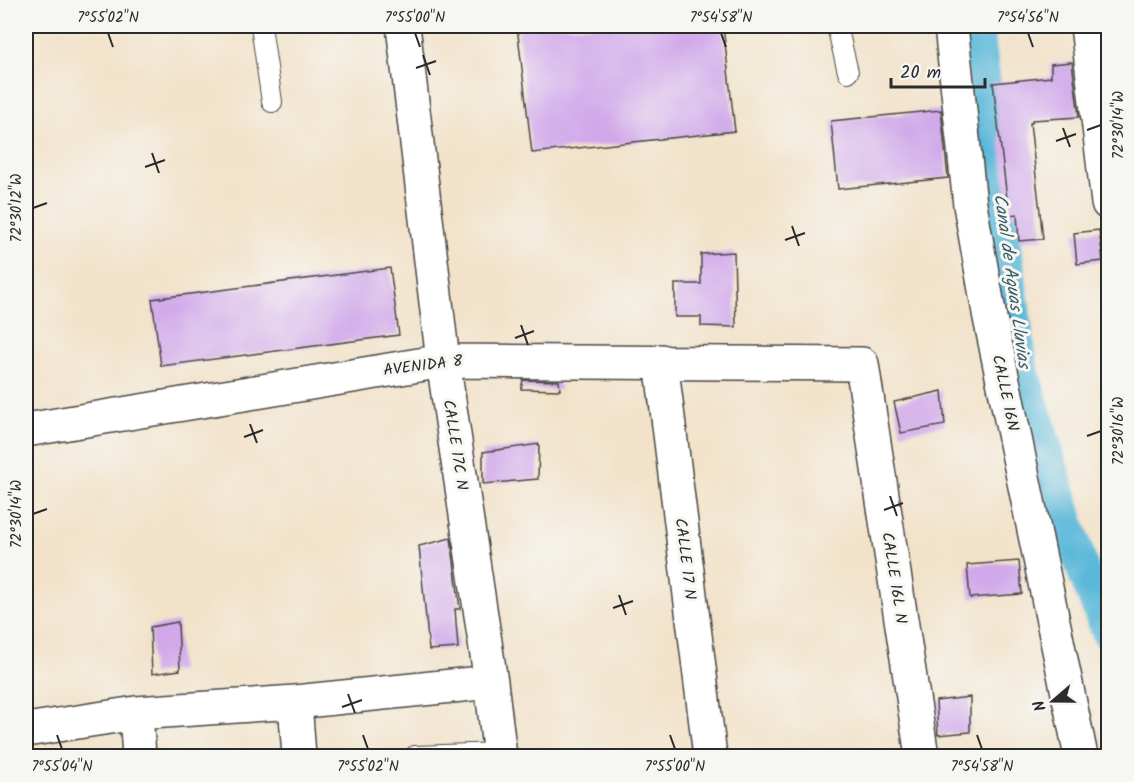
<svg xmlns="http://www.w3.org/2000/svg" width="1134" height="782" viewBox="0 0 1134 782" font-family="Kalam,sans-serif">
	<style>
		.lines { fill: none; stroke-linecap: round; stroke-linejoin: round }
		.canal { stroke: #5ab8d9; stroke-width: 33 }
		.building { fill: #d1a9ea }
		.service-casing { stroke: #494643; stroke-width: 22 }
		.minor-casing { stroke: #494643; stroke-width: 36 }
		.tertiary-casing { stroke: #494643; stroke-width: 36 }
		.service { stroke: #fff; stroke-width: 20 }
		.minor { stroke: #fff; stroke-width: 33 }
		.tertiary { stroke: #fff; stroke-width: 33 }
		.ticks { fill: none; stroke: #2b2b2b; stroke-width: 2 }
		.labels { text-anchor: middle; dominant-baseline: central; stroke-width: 6; stroke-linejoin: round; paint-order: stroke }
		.street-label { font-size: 16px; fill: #2b2b2b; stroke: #f6f6f2 }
		.water-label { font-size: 18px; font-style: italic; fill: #3b5c68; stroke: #f6f6f2 }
		.neatline { fill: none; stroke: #2b2b2b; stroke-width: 2 }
		.ticks-label { font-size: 15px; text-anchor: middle; fill: #2b2b2b }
	</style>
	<rect width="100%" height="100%" fill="#f6f6f2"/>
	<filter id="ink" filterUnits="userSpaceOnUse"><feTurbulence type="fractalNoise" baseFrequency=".0167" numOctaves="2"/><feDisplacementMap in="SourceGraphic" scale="12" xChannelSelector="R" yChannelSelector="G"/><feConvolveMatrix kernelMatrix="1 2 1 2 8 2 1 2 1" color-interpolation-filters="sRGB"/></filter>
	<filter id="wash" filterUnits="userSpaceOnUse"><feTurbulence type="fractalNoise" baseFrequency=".008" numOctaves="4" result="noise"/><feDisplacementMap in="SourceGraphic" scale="24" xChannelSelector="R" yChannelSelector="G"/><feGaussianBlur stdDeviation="1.35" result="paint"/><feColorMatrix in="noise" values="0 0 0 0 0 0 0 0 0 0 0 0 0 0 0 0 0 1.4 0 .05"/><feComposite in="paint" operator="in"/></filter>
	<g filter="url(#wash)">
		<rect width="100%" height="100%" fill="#f2e2c9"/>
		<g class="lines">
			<path class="canal" d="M977 26 1021 366 1081 565 1108 633"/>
		</g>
		<g id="blocks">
			<path class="building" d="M517 26H723L735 131 532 153Z
				M1072 62 1079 117 1032 120V123H1030L1043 239 1019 241 1017 214 1009 215 993 83 1051 77V64Z
				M941 110 948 178 838 189 831 121Z
				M1099 230 1103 261 1077 264 1074 233Z
				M734 252 736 327 701 326V317H675V284H701V254Z
				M390 268 399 335 161 366 152 299Z
				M523 380 559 381 560 390 521 389Z
				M942 391 945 425 901 433 894 402Z
				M539 444 538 479 483 484V452Z
				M451 538 460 609H455L458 648 429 650 419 546Z
				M1019 561 1022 594 970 598 967 565Z
				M178 622 180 670 152 674 150 627Z
				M970 697V732L938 735 936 701Z"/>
		</g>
	</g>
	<g filter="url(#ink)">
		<use href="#blocks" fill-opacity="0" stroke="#494643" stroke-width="1.5"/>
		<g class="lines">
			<g class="service-casing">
				<path id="service" d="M261 26 272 102
					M837 26 848 72
					M415 756 499 753"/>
			</g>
			<g class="minor-casing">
				<path id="minor" d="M403 26 443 361 491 682 500 756
					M661 361 710 756
					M26 430 443 361 862 364 922 756
					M295 702 299 756
					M136 713 139 756
					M26 730 136 713 295 702 491 682"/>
			</g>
			<g class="tertiary-casing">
				<path id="tertiary" d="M951 26 970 205 990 318 1081 756
					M1087 26 1108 203"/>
			</g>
			<use href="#service" class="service"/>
			<use href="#minor" class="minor"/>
			<use href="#tertiary" class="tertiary"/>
		</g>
	</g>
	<path class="ticks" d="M108 33 113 47M415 33 420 47M721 33 726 47M1028 33 1033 47M423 55 430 75M416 68 436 61M1063 128 1070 147M1087 130 1101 125M1056 141 1076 134M152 153 159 173M145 167 165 160M33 208 47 203M792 226 799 246M785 240 805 233M521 325 528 345M515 338 534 331M250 424 257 443M1087 436 1101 431M244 437 263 430M890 496 897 516M884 510 903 503M33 514 47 509M619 595 626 615M613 608 633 601M348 694 355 713M342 707 362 700M57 735 62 749M363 735 368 749M670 735 675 749M977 735 982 749"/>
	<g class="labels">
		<g class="street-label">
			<text transform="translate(423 366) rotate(-7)">AVENIDA 8</text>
			<text transform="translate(1005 393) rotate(78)">CALLE 16N</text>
			<text transform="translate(455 445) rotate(81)">CALLE 17C N</text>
			<text transform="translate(685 559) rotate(83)">CALLE 17 N</text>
			<text transform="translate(894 578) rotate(81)">CALLE 16L N</text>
		</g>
		<g class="water-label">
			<text transform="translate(1011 281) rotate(82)">Canal de Aguas Lluvias</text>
		</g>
	</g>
	<rect width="1134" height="782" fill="none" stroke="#f6f6f2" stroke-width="66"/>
	<g transform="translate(1053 701) rotate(250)" stroke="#f6f6f2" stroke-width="4.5" paint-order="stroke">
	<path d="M0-4.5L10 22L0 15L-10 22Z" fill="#2b2b2b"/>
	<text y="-9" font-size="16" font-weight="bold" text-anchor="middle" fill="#2b2b2b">N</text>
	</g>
	<path d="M891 78v9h94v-9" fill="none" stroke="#2b2b2b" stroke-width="3"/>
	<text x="900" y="78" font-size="18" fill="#2b2b2b" stroke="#f6f6f2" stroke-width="4.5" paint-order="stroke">20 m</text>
	<rect x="33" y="33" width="1068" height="716" class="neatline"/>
	<g class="ticks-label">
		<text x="108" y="22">7°55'02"N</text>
		<text x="415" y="22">7°55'00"N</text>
		<text x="721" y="22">7°54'58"N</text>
		<text x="1028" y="22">7°54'56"N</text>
		<text transform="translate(1118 125) rotate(-90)" y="5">72°30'14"W</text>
		<text transform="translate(16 208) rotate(-90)" y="5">72°30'12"W</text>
		<text transform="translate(1118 431) rotate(-90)" y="5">72°30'16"W</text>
		<text transform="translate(16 514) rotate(-90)" y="5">72°30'14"W</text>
		<text x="62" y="771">7°55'04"N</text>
		<text x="368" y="771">7°55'02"N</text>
		<text x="675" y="771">7°55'00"N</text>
		<text x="982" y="771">7°54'58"N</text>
	</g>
</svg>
